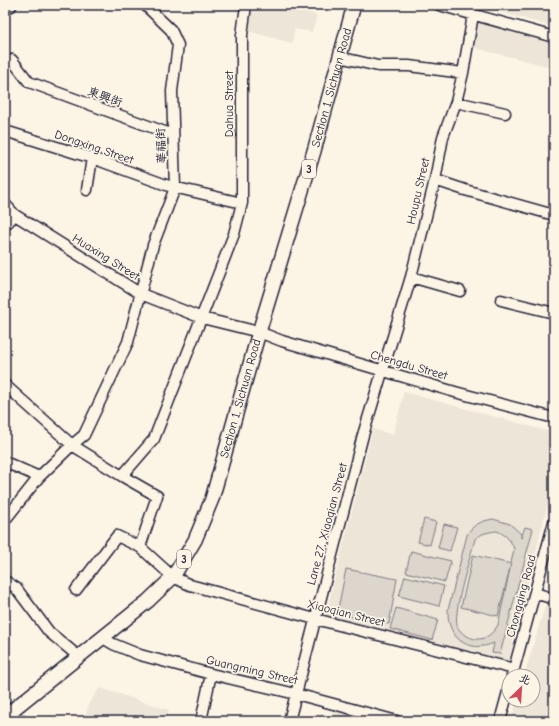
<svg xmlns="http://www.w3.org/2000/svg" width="559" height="726" viewBox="0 0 559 726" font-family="'Comic Neue','LXGW WenKai TC',sans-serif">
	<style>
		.built { fill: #ece5d8 }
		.green { fill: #dcd6cc; stroke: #7f7c84; fill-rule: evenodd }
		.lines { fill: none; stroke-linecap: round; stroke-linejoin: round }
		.minor-casing { stroke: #22223b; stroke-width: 13 }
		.major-casing { stroke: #22223b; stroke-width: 16 }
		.minor { stroke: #fcf5e5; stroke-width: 10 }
		.major { stroke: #fcf5e5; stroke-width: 13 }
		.labels { text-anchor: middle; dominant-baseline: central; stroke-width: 3.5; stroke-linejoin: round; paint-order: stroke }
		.shield { fill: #fcf5e5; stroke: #63616e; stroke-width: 1 }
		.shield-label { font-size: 11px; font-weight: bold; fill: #22223b }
		.street-label { font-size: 12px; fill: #22223b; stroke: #fcf5e5 }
	</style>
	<rect width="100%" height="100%" fill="#fcf5e5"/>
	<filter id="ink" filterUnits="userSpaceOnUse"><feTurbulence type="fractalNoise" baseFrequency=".025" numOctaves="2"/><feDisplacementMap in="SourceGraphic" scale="8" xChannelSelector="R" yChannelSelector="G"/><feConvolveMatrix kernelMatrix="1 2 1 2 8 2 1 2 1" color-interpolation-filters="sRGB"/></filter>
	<g filter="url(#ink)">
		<path class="built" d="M251 5H276L317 15 312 32 295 29 292 43 248 31Z
			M476 5H554V27L550 26Z
			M479 21 554 41V68L471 47Z
			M404 392 554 433V479L508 662 325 617 373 429 393 435Z
			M546 603 554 605V721H511L517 700H533V676H524Z
			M100 688 169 710 166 721H84L89 703Z
			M336 708 363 715 361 721H332Z"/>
		<path class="green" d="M424 519 436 522 430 545 418 542Z
			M493 519 510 524 521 534V538L525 527 533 529 500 654 492 653 494 643C468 654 447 638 448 610L467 535C472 525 481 521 493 519ZM497 531C506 535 511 540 514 549L498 625C493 633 486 640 476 639 469 638 462 634 458 628 451 616 471 555 475 539 482 533 488 532 497 531Z
			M444 524 457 527 450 551 438 548Z
			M411 551 451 561 445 582 406 572Z
			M473 555 511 564 498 616 461 607Z
			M346 569 397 579 389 624 337 614Z
			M405 576 444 586 439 606 399 596Z
			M396 608 438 620 432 640 390 629Z"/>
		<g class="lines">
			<g class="minor-casing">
				<path id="minor" d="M145 5 171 30 178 45 172 91 175 188 153 245 128 342 84 435 72 445 122 476 154 439 234 234 242 203V35L246 5
					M439 5 554 37
					M339 57 378 66H409L463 73
					M5 63 12 60 29 82 173 135
					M456 102 505 113
					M5 131 92 158 169 186 242 203
					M435 180 465 190 554 215
					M87 190 92 158
					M5 204 15 215 141 294 202 318 259 332 282 341 455 392 554 418
					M5 225 15 215
					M411 277 460 291
					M501 300 554 313
					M5 385 72 445 39 477 5 520
					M5 462 39 477
					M122 476 157 496 140 547 173 577 190 585 315 619 514 669
					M5 581 16 588 49 632 78 656
					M76 590 117 536 140 547
					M535 593 554 599
					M103 638 113 644 140 655 211 674 296 694 397 721
					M512 676 554 522
					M5 715 22 721
					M201 721 211 674
					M289 721 363 435 411 277 435 180 443 137 456 102 463 73 473 15
					M500 721 509 688"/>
			</g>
			<g class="major-casing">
				<g id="major">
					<path d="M5 7 10 5"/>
					<path id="s1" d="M5 716 148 601 173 577 195 540 212 499 259 332 314 151 354 5"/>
				</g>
			</g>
			<use href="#minor" class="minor"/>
			<use href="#major" class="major"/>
		</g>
	</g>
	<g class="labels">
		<g class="shield">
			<rect x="302" y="160" width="14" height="18" rx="3"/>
			<rect x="177" y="550" width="14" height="18" rx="3"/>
		</g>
		<g class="shield-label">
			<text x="309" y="169">3</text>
			<text x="184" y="559">3</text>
		</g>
		<g class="street-label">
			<text stroke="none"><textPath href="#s1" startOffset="734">Section 1, Sichuan Road</textPath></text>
			<text transform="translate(105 97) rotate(20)">東興街</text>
			<text transform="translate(229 104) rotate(-90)">Dahua Street</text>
			<text transform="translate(161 146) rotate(-92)">華福街</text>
			<text transform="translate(94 147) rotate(19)">Dongxing Street</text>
			<text transform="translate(418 191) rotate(-77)">Houpu Street</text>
			<text transform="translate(106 257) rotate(32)">Huaxing Street</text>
			<text transform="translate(409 365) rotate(16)">Chengdu Street</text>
			<text stroke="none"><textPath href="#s1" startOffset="410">Section 1, Sichuan Road</textPath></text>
			<text transform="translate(327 524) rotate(-75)">Lane 27, Xiaoqian Street</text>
			<text transform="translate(521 596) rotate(-75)">Chongqing Road</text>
			<text transform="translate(346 613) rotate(14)">Xiaoqian Street</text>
			<text transform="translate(252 670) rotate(13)">Guangming Street</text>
		</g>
	</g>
	<rect width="559" height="726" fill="none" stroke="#fcf5e5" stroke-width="20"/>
	<rect x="10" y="10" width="539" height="706" fill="none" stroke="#22223b" stroke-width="1.5" filter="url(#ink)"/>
	<g transform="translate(521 688) rotate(25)"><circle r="19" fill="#fcf5e5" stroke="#a5a1a1"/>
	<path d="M0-3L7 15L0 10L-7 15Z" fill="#d1495b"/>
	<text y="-6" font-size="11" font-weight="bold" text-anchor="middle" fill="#22223b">北</text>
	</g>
</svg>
